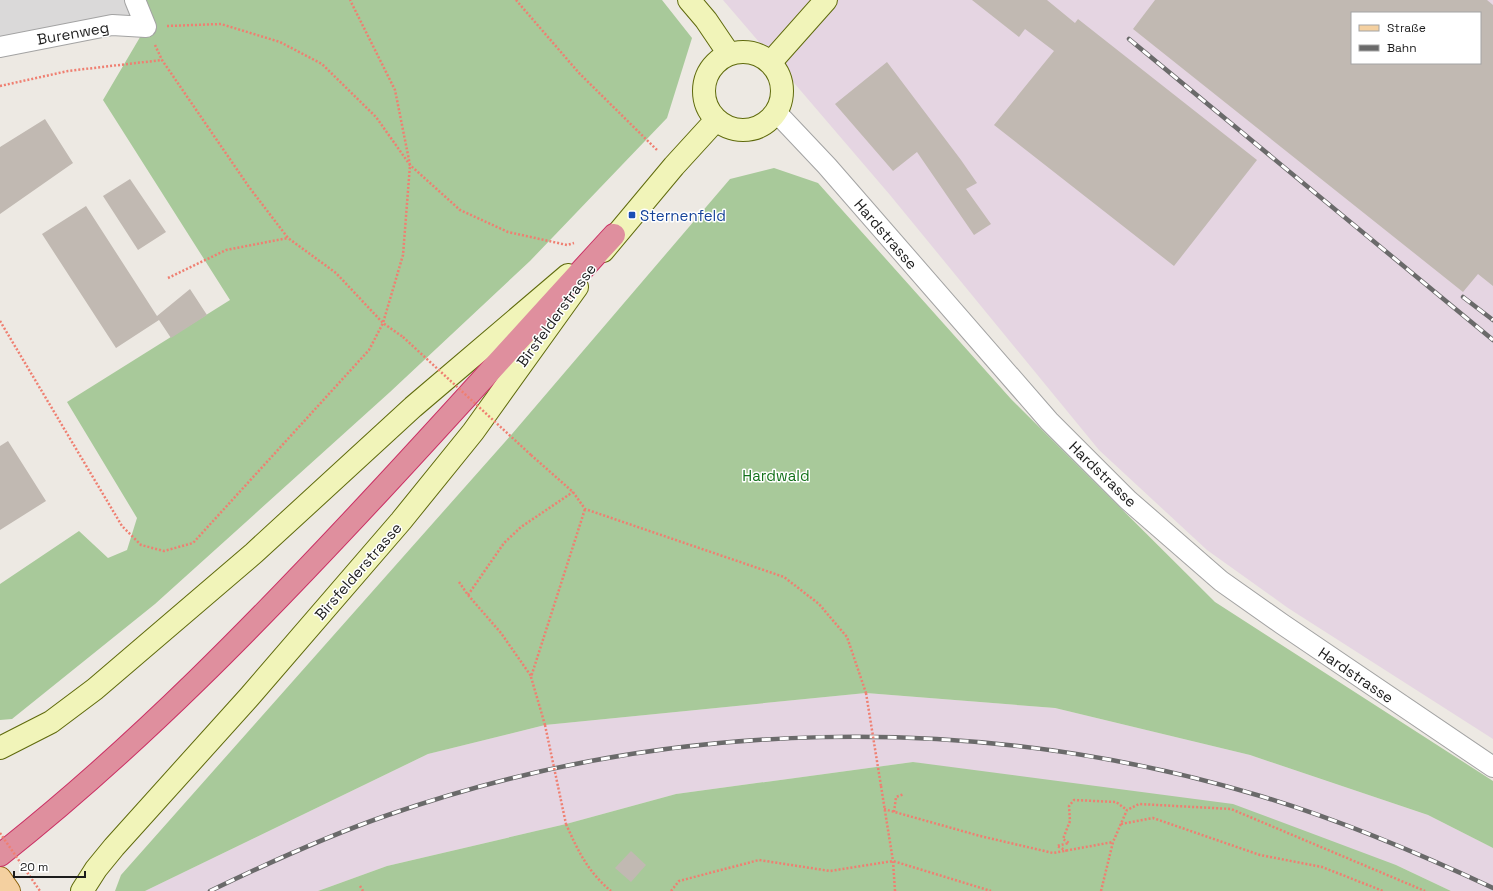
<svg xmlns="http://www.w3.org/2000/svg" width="1493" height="891" viewBox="0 0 1493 891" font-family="'Space Grotesk',sans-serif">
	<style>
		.residential { fill: #dad9d9 }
		.industrial { fill: #e5d5e2; fill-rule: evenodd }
		.forest { fill: #a8c99a }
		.building { fill: #c1b9b2; fill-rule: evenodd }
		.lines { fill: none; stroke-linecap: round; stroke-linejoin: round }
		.street-casing { stroke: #a3a3a3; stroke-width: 22 }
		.secondary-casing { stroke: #5f6a0c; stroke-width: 24 }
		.primary-casing { stroke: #8a600b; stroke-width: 24 }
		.highway-casing { stroke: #ca3064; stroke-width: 24 }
		.path { stroke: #ef7f71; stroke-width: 2.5; stroke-dasharray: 2 2; stroke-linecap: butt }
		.street { stroke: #fff; stroke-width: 20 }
		.secondary { stroke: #f1f4b9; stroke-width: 22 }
		.primary { stroke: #f4d0a0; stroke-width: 22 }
		.highway { stroke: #df8f9e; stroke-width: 22 }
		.rail-casing { stroke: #6a6a6a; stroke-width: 4.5 }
		.rail { stroke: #fff; stroke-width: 3; stroke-dasharray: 9; stroke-linecap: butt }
		.path-bridge { stroke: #ef7f71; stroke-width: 2.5; stroke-dasharray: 2 2; stroke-linecap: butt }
		.transit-dot { fill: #1a4fb4; stroke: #fff; stroke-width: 1.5 }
		.labels { text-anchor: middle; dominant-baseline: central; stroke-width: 3; stroke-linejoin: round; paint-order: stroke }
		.street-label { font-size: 15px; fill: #1c1c1c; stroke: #fff }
		.transit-label { font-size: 15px; fill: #164399; stroke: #fff; text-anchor: start }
		.park-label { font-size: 15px; fill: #13711b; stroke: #fff }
	</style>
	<rect width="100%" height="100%" fill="#ede9e3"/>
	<path class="residential" d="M0 0H135L146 27 0 47Z"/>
	<path class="industrial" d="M723 0H1493V739L1288 608 1207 550 1099 450 890 195ZM1352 13H1480V63H1352Z
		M866 693 1055 708 1250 755 1428 815 1493 848V891H1451L1396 865 913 762 676 794 566 824 387 866 318 891H145L428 754 545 725Z"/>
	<path class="forest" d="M135 0H662L692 38 667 118 530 261 390 392 155 604 12 719 0 720V584L79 531 108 558 127 550 137 518 67 402 230 300 103 100 146 27Z
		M774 168 818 183 1011 399 1215 602 1493 781V848L1428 815 1250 755 1055 708 866 693 545 725 428 754 145 891H115L121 875 512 434 730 179Z
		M913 762 1233 804 1396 865 1451 891H318L387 866 566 824 676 794Z"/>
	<path class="building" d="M972 0H1047L1075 23 1078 19 1257 160 1174 266 994 125 1054 51 1025 29 1019 37Z
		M1155 0H1487L1493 5V286L1478 274 1463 292 1133 29ZM1352 13H1480V63H1352Z
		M887 62 961 160 977 183 966 189 991 224 974 235 917 152 893 171 835 104Z
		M45 119 73 163 0 214V147Z
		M130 179 166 232 138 250 103 196Z
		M86 206 157 316 190 289 207 315 171 338 159 320 116 348 42 234Z
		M8 441 46 501 0 530V446Z
		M631 851 646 865 631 882 615 868Z"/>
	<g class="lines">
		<g class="street-casing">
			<path id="street" d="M0 47 112 25 146 27 135 0
				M776 112 827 166 1049 421 1128 500 1221 581 1282 624 1493 767"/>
		</g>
		<g class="secondary-casing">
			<path id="secondary" d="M689 0 706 20 729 54
				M704 91a39 39 0 1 1 78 0a39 39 0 1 1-78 0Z
				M770 63 826 0
				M603 251 674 166 716 120
				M0 748 51 722 95 689 254 553 413 407 568 275
				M82 891 96 869 114 847 250 696 401 521 473 432 577 287"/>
		</g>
		<g class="primary-casing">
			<path id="primary" d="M0 878 9 891"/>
		</g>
		<g class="highway-casing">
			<path id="highway" d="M0 855C138 746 261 619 380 491 459 406 536 320 614 235"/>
		</g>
		<path class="path" d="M516 0 579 73 658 151
			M167 26 221 24 280 42 322 64 376 117 410 165 460 210 508 232 567 245 574 243
			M155 45 162 60 249 187 288 238 336 273 383 323 403 337
			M0 86 68 71 162 60
			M168 278 226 250 288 238
			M0 321 122 526 141 545 164 551 193 543 369 350 383 323 403 255 410 165 395 90 350 0
			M531 455 573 492 585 509 784 577 819 604 847 637 866 693
			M459 582 468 595 501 633 531 676
			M468 595 504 543 521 527 573 492
			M545 725 531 677 585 509
			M881 786 893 861 895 891
			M884 809 980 836 1053 853 1113 842
			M894 812 896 797 904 794
			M566 824C578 851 588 872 611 891
			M1121 824 1153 818 1260 855 1322 867 1383 891
			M1067 851 1057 846 1069 843 1063 839 1070 821 1069 806 1074 800 1116 802 1127 810
			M360 886 363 891
			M671 891 679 881 759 860 830 871 893 861 991 891
			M1101 891 1113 842 1127 810 1139 804 1231 809 1425 891"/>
		<use href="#street" class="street"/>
		<use href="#secondary" class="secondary"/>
		<use href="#primary" class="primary"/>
		<use href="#highway" class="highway"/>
		<g class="rail-casing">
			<path id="rail" d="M1129 39 1493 340
				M1463 297 1493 320
				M210 891C268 863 327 836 388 815 666 718 975 711 1257 795 1338 819 1416 852 1493 888"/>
		</g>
		<use href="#rail" class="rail"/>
		<path class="path-bridge" d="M403 337 531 455
			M866 693 881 786
			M545 725 566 824
			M0 833 40 891"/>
	</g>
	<rect class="transit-dot" x="628" y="211" width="8" height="8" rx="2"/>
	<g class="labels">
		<g class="street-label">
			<text transform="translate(73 33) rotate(-10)">Burenweg</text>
			<text transform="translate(886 234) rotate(49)">Hardstrasse</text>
			<text transform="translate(556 315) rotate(-54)">Birsfelderstrasse</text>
			<text transform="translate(1103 474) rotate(44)">Hardstrasse</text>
			<text transform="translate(358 571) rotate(-49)">Birsfelderstrasse</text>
			<text transform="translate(1356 675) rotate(34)">Hardstrasse</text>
		</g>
		<g class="transit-label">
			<text x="640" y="215">Sternenfeld</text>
		</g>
		<g class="park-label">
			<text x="776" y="475">Hardwald</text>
		</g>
	</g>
	<rect x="1351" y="12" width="130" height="52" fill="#ffffff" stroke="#a4a4a4"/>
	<rect x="1359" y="25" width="20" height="6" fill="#f4d0a0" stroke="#a4a4a4"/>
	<text x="1387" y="32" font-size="12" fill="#1c1c1c">Straße</text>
	<rect x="1359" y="45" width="20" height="6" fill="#6a6a6a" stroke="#a4a4a4"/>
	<text x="1387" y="52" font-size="12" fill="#1c1c1c">Bahn</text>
	<path d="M14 871v6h71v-6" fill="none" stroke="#1c1c1c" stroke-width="2"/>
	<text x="20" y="871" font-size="12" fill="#1c1c1c" stroke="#ffffff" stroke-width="3" paint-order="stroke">20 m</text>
</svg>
